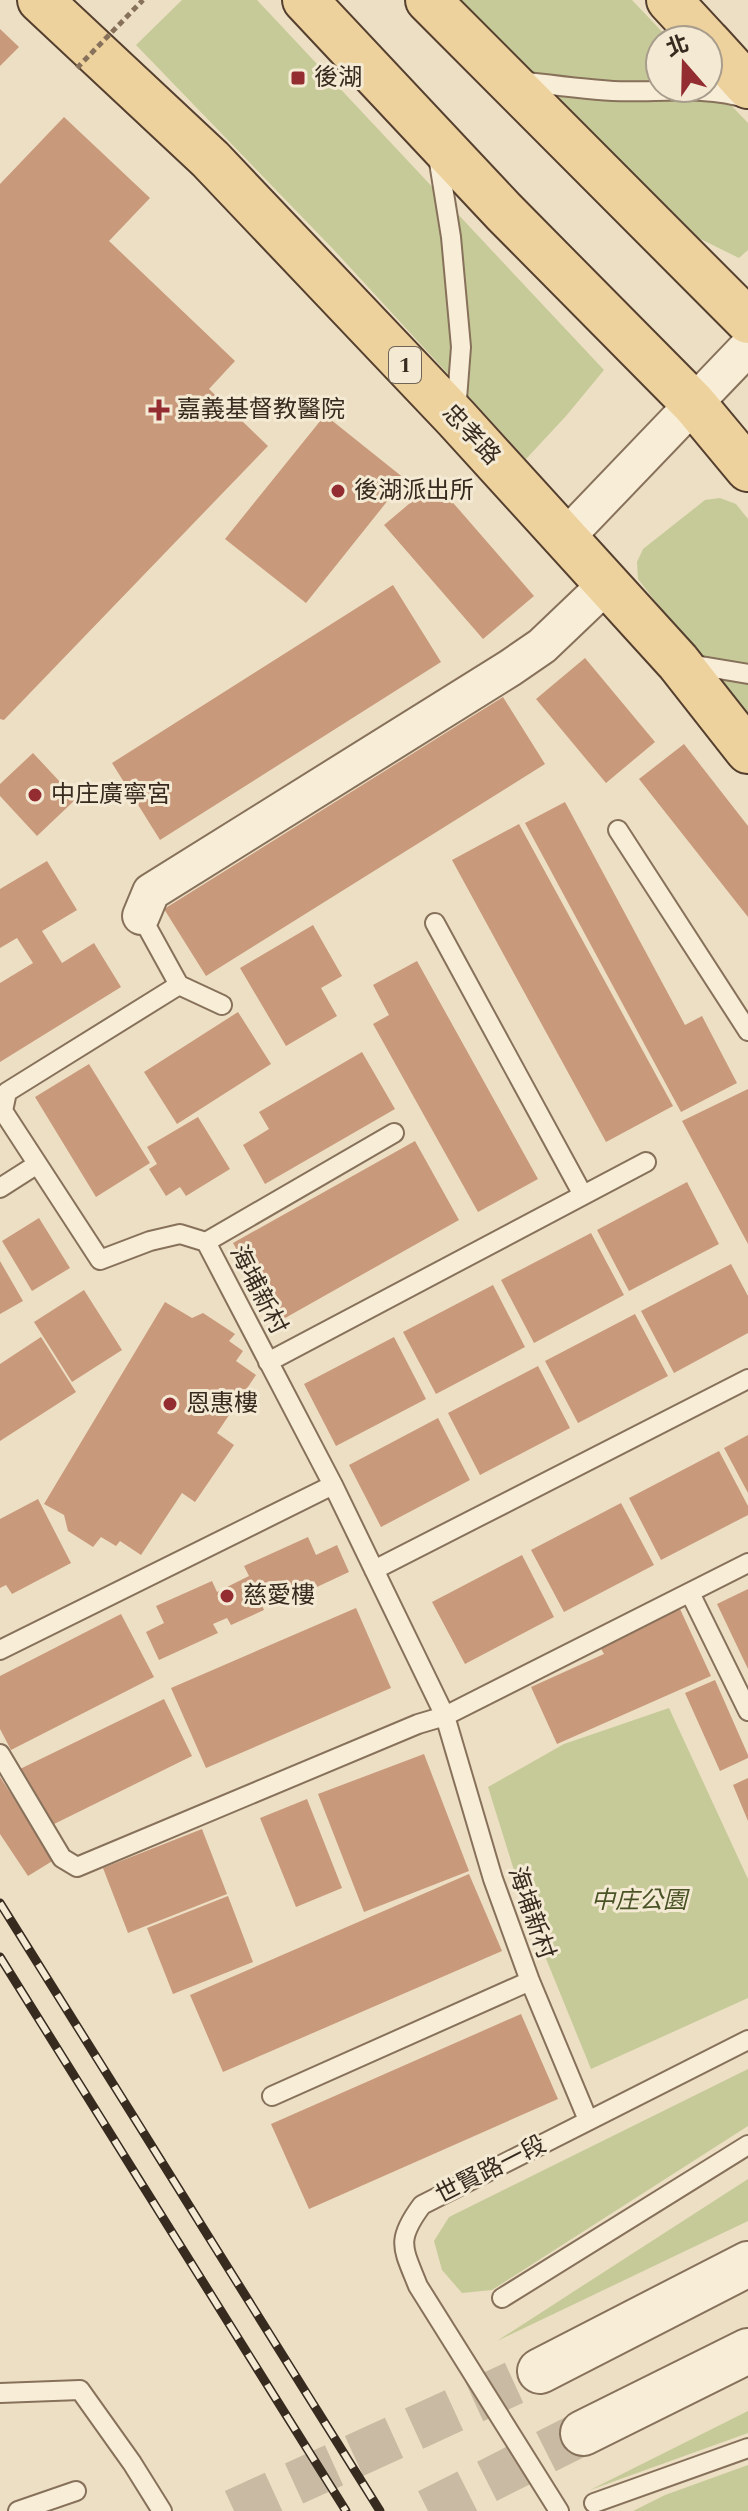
<svg xmlns="http://www.w3.org/2000/svg" width="748" height="2511" viewBox="0 0 748 2511" font-family="Spectral,'Noto Sans TC',serif">
	<style>
		.green { fill: #c6ca98 }
		.building { fill: #c9997b }
		.lines { fill: none; stroke-linecap: round; stroke-linejoin: round }
		.tertiary-tunnel { stroke: #c9bba3; stroke-width: 44; stroke-dasharray: 44 22; stroke-linecap: butt }
		.service-casing { stroke: #87715b; stroke-width: 22 }
		.minor-casing { stroke: #87715b; stroke-width: 40 }
		.tertiary-casing { stroke: #87715b; stroke-width: 48 }
		.primary-casing { stroke: #553f2f; stroke-width: 48 }
		.service { stroke: #f8edd7; stroke-width: 18 }
		.minor { stroke: #f8edd7; stroke-width: 36 }
		.tertiary { stroke: #f8edd7; stroke-width: 44 }
		.primary { stroke: #eed29d; stroke-width: 44 }
		.rail-casing { stroke: #372a1f; stroke-width: 9 }
		.rail { stroke: #f4ead4; stroke-width: 6; stroke-dasharray: 18; stroke-linecap: butt }
		.path-bridge { stroke: #87715b; stroke-width: 5; stroke-dasharray: 6 4; stroke-linecap: butt }
		.poi-dot { fill: #932d32; stroke: #f4ead4; stroke-width: 3 }
		.labels { text-anchor: middle; dominant-baseline: central; stroke-width: 6; stroke-linejoin: round; paint-order: stroke }
		.shield { fill: #f4ead4; stroke: #706455; stroke-width: 2 }
		.shield-label { font-size: 22px; font-weight: bold; fill: #372a1f }
		.poi-label { font-size: 24px; fill: #372a1f; stroke: #f4ead4; text-anchor: start }
		.street-label { font-size: 24px; fill: #372a1f; stroke: #f4ead4 }
		.park-label { font-size: 24px; font-style: italic; fill: #495326; stroke: #f4ead4 }
	</style>
	<rect width="100%" height="100%" fill="#eddfc4"/>
	<path class="green" d="M182 0H257L604 370 566 416 526 459 334 250 136 45Z
		M460 0H632L670 40H660V88H708V81L748 123V250L739 258 674 226Z
		M720 498 736 504 748 519V720L638 579 637 562 643 549 705 500Z
		M669 1708 748 1879V1998L591 2069 527 1912 488 1787 564 1744Z
		M748 2069V2126L492 2290 462 2293 442 2270 434 2241 449 2217Z
		M748 2179V2221L497 2341Z
		M748 2411V2433L590 2490Z
		M748 2465V2511H633L665 2495Z"/>
	<path class="building" d="M0 29 19 47 0 66Z
		M64 117 150 198 109 241 235 361 209 389 268 446 4 720 0 719V184Z
		M325 415 405 479 306 603 225 539Z
		M435 482 534 596 483 639 384 525Z
		M393 585 441 662 160 840 112 763Z
		M585 658 655 742 606 783 536 699Z
		M503 697 545 764 206 976 164 909Z
		M684 744 748 826V917L639 779Z
		M33 753 76 799 37 836 0 796V784Z
		M565 802 685 1025 702 1016 737 1083 681 1112 525 823Z
		M519 824 673 1106 606 1142 452 860Z
		M47 861 77 910 42 931 62 963 94 943 121 987 0 1062V983L33 963 17 938 0 948V889Z
		M313 925 342 976 321 988 337 1016 286 1046 240 968Z
		M417 961 538 1179 478 1212 373 1024 389 1015 373 985Z
		M238 1012 271 1064 177 1124 144 1072Z
		M362 1052 395 1109 265 1184 243 1145 269 1129 259 1112Z
		M89 1064 150 1163 96 1197 35 1097Z
		M748 1089V1244L682 1121Z
		M198 1117 230 1169 186 1196 180 1187 166 1196 149 1169 157 1164 147 1147Z
		M415 1141 459 1220 278 1322 233 1243Z
		M687 1182 719 1244 629 1291 597 1230Z
		M39 1218 70 1268 32 1291 2 1241Z
		M591 1233 624 1295 534 1343 501 1280Z
		M0 1261 23 1301 0 1314Z
		M731 1264 748 1296V1333L674 1373 641 1311Z
		M493 1285 525 1347 436 1394 403 1332Z
		M84 1290 122 1350 72 1382 34 1322Z
		M165 1302 192 1318 203 1313 235 1334 229 1341 243 1351 236 1361 256 1375 217 1433 234 1445 195 1502 182 1493 141 1555 120 1541 116 1546 101 1537 93 1547 68 1531 64 1515 44 1504Z
		M635 1314 668 1376 578 1423 545 1361Z
		M41 1337 76 1392 0 1441V1364Z
		M394 1337 426 1399 336 1446 304 1384Z
		M538 1366 570 1428 480 1475 448 1413Z
		M438 1418 470 1480 381 1527 349 1465Z
		M748 1435V1493L724 1448Z
		M719 1451 748 1506V1515L661 1560 629 1498Z
		M38 1499 71 1563 12 1594 6 1585 0 1588V1519Z
		M621 1503 654 1565 564 1612 531 1550Z
		M308 1537 316 1555 337 1545 349 1572 289 1600 285 1590 260 1601 264 1610 231 1625 227 1618 213 1624 218 1633 159 1660 146 1632 164 1623 156 1606 212 1581 217 1592 249 1576 244 1566Z
		M522 1555 554 1617 465 1664 432 1602Z
		M748 1589V1669L717 1604Z
		M356 1608 391 1688 206 1768 171 1688Z
		M680 1609 711 1676 557 1744 531 1687 604 1654 599 1645Z
		M121 1614 154 1677 11 1750 0 1729V1676Z
		M715 1680 748 1755V1758L720 1771 685 1693Z
		M164 1699 192 1756 48 1827 20 1769Z
		M424 1754 469 1871 364 1912 318 1794Z
		M0 1777 54 1860 28 1876 0 1834Z
		M748 1778V1821L733 1785Z
		M307 1799 342 1888 296 1907 260 1818Z
		M202 1829 227 1894 128 1933 103 1868Z
		M469 1874 502 1951 223 2072 190 1995Z
		M228 1896 253 1962 173 1994 147 1928Z
		M521 2014 558 2099 309 2209 271 2124Z"/>
	<g class="lines">
		<path class="tertiary-tunnel" d="M234 2511 540 2371
			M428 2511 583 2433"/>
		<g class="service-casing">
			<path id="service" d="M520 81C551 85 582 89 613 91 657 93 704 85 748 99
				M438 156 451 237 461 347 456 412
				M689 664 748 674
				M618 830 748 1031
				M141 916 179 985 7 1092 3 1111 100 1260 150 1241 180 1234 206 1242 333 1485 445 1716 493 1879 530 1981 588 2120
				M435 923 583 1195
				M179 985 222 1005
				M0 1188 36 1165
				M206 1242 394 1133
				M268 1362 646 1162
				M374 1570 748 1379
				M690 1593 748 1711
				M0 1650 333 1485
				M0 1754 62 1858 77 1867 418 1724 445 1716 748 1563
				M272 2096 530 1981
				M502 2298 748 2145
				M0 2393 80 2390 132 2463 162 2511
				M594 2503 748 2448
				M18 2511 76 2491
				M559 2511 418 2286C403 2248 395 2241 422 2205L748 2040"/>
		</g>
		<g class="minor-casing">
			<path id="minor" d="M565 538 748 347
				M141 916 151 892 510 668 542 646 607 584"/>
		</g>
		<g class="tertiary-casing">
			<path id="tertiary" d="M540 2371 748 2264
				M583 2433 748 2351"/>
		</g>
		<g class="primary-casing">
			<path id="primary" d="M40 0 210 159 456 418 678 662 748 751
				M305 0 504 212 694 404 748 469
				M428 0 748 321
				M669 0 706 40
				M708 42 748 86"/>
		</g>
		<use href="#service" class="service"/>
		<use href="#minor" class="minor"/>
		<use href="#tertiary" class="tertiary"/>
		<use href="#primary" class="primary"/>
		<g class="rail-casing">
			<path id="rail" d="M0 1903 380 2511
				M0 1957 346 2511"/>
		</g>
		<use href="#rail" class="rail"/>
		<path class="path-bridge" d="M77 68 143 0"/>
	</g>
	<g class="poi-dot">
		<rect x="290" y="70" width="16" height="16" rx="4"/>
		<path d="M155 398h8v8h8v8h-8v8h-8v-8h-8v-8h8z"/>
		<circle cx="338" cy="491" r="8"/>
		<circle cx="35" cy="795" r="8"/>
		<circle cx="170" cy="1404" r="8"/>
		<circle cx="227" cy="1596" r="8"/>
	</g>
	<g class="labels">
		<rect class="shield" x="389" y="347" width="32" height="36" rx="6"/>
		<g class="shield-label">
			<text x="405" y="365">1</text>
		</g>
		<g class="poi-label">
			<text x="314" y="78">後湖</text>
			<text x="177" y="410">嘉義基督教醫院</text>
			<text x="354" y="491">後湖派出所</text>
			<text x="51" y="795">中庄廣寧宮</text>
			<text x="186" y="1404">恩惠樓</text>
			<text x="243" y="1596">慈愛樓</text>
		</g>
		<g class="street-label">
			<text transform="translate(471 435) rotate(47)">忠孝路</text>
			<text transform="translate(258 1290) rotate(63)">海埔新村</text>
			<text transform="translate(531 1913) rotate(71)">海埔新村</text>
			<text transform="translate(491 2170) rotate(-27)">世賢路一段</text>
		</g>
		<g class="park-label">
			<text x="639" y="1901">中庄公園</text>
		</g>
	</g>
	<g transform="translate(684 64) rotate(340)"><circle r="38" fill="#f4ead4" stroke="#a89d8c" stroke-width="2"/>
	<path d="M0-6L14 30L0 20L-14 30Z" fill="#932d32"/>
	<text y="-12" font-size="22" font-weight="bold" text-anchor="middle" fill="#372a1f">北</text>
	</g>
</svg>
